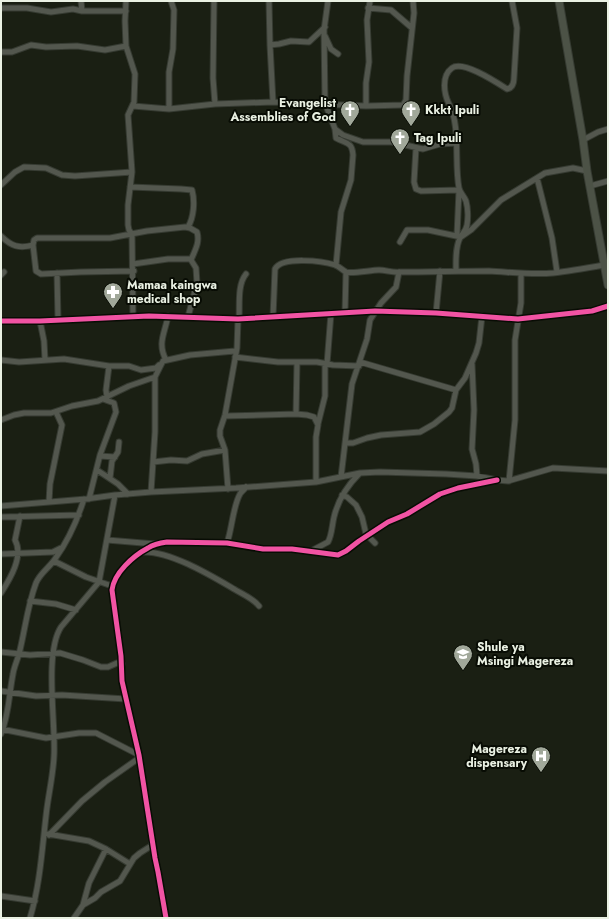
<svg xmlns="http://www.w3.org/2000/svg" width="609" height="919" viewBox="0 0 609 919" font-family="Jost,sans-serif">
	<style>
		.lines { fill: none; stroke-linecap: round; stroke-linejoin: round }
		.street-casing { stroke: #363b32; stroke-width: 7 }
		.secondary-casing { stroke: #363b32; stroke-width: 9 }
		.street { stroke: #53574e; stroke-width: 5 }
		.secondary { stroke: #4c5246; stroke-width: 7 }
		.cycleway-casing { stroke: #080c04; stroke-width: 8 }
		.cycleway { stroke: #f153a3; stroke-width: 5 }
		.labels { text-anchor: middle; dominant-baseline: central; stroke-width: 4; stroke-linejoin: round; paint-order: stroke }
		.poi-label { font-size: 12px; font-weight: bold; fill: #eaf1e3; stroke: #080c04; text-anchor: start }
	</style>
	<rect width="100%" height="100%" fill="#1a1f13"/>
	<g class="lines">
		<g class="street-casing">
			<path id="street" d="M81 1 82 11
				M126 1 125 21 126 46 135 74 134 102 128 115 132 172 128 205V225L129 230 132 234 133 317
				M214 1 213 78 215 104
				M269 1 270 45 273 102
				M328 1 324 30 325 103 335 129 336 138C346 144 352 141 353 155L351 180 341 212 336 265
				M1 8H27L51 12 73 9 82 11H126
				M368 8 391 10 412 28
				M325 36 331 49 338 54
				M270 45 279 44 291 41 309 42 325 27
				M1 52H12L31 45 46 47 77 46 105 50 126 46
				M133 106 169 109 215 104 273 102 366 106 403 105 406 100 407 76 414 13 413 1
				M366 106V83L369 62 367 20 370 1
				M169 109V72L173 49 174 10 171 1
				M335 129 343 135 363 142H392L423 149 440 144 456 143
				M583 140 598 132 608 129
				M416 148 414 182 416 189 421 191 459 190 457 235
				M537 178 552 238 557 272
				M1 185 15 172 24 167 46 168 62 175 75 176 132 172
				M590 186 608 181
				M130 187 181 189 192 190C195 201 194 217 188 227
				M1 236C11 246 19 249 33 245L34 240 37 238H110L147 231 185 227 190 228 197 232C200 243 195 250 191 260L196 268 197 283 188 317
				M400 242 407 230H428L461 237 471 230 501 200 545 173 573 168 587 171
				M33 245 36 271 41 274 81 272 134 271
				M133 264 168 259H191
				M456 271C456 261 455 248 460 238 462 234 466 231 467 225 468 219 468 208 466 201 464 196 460 193 459 188 454 163 461 126 449 104 444 94 441 76 452 68 463 60 496 82 507 89 513 88 514 82 514 77L517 28 512 1
				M57 273 58 320
				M1 275 4 272
				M345 312 346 272
				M436 313 440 271
				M273 317 275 269C282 256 323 261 335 265 339 266 342 270 346 272 352 274 371 270 379 270 386 270 393 273 400 272 430 272 459 271 489 271 510 272 531 275 553 273 570 271 587 268 604 265
				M239 319C240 305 237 285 246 274
				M1 321H40L149 316 238 319 375 311 436 313 518 319 592 311 608 306
				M40 321 44 341 45 360
				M235 357 278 362H317L333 365 359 366
				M1 360 19 362 64 359 109 366H129L141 370 156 368 159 365
				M166 360C157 343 165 333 168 316
				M360 362 456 390
				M327 364 331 313
				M472 364 474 410 472 449 476 464 477 476
				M107 397 106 390 109 366
				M296 414 297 362
				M225 416 296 414 307 415 314 417 318 425 316 437V482
				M1 420 14 415 24 413H51L72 406 98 401 129 386 155 377 163 361 190 355 235 351
				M318 424 325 396V364
				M346 443H353L367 438 381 435 420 432 434 424 449 412 452 408 456 390 465 378 476 353 479 343 482 316
				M100 456 115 457
				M153 462 171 460 187 461 202 454 225 450
				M97 470 118 484 128 494
				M341 477 352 384 367 339 370 320 381 303 396 287 399 272
				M110 478 112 461 118 452 119 442
				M509 481 515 420V340L521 303V274
				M228 489 225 450 220 436V430L225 415 237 348 238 319
				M151 492 155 432V377
				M342 495 347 497 356 505 362 517 366 534 375 543
				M89 499 100 455 116 412 114 403 103 399
				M49 502 50 484 62 425 56 412
				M1 506 86 499 115 495 151 492 236 488 316 482 360 473 380 472 446 474 477 476 497 480 508 481 553 468 608 471
				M1 517 79 515
				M107 540 155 544
				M227 543C232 529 233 506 240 494 241 492 244 490 246 487
				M311 551 328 542C332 535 332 525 334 517 338 500 347 486 359 474
				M143 552C170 551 210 575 234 589 242 594 253 598 259 606
				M1 554 53 552 61 548
				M54 561 86 577 112 586
				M1 593C10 579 24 556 15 540L20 516
				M30 601 56 604 76 610
				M1 652 30 655 60 653 83 660 101 667H108L117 663 122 664
				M1 691 36 696 62 695 126 699
				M1 729 46 738 79 733H96L139 755
				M1 734C9 715 9 694 13 674 14 667 17 661 19 654 25 631 27 607 36 583 40 573 49 568 55 559 68 541 77 521 84 499
				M48 834 89 841 106 849 130 864
				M49 835 82 801 105 782 139 758
				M1 896 35 901
				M83 905 95 898 101 892 120 881 134 858 140 853 151 846 152 842
				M30 918C40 885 42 850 46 816 48 796 53 777 54 756 56 724 44 653 61 627L99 582 115 495
				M74 918 83 905 89 883 106 849
				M166 918 158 872 155 858 139 755 122 681 121 656 112 590C114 573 133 556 148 548 154 544 160 543 167 542L227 543 263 549H292L338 555 346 551 359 541 388 522 407 514 440 494 458 488 497 480"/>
		</g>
		<g class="secondary-casing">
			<path id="secondary" d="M559 1 583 140 587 171 608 285"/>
		</g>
		<use href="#street" class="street"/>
		<use href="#secondary" class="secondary"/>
		<g class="cycleway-casing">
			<path id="cycleway" d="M1 321H40L149 316 238 319 375 311 436 313 518 319 592 311 608 306
				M166 918 158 872 155 858 139 755 122 681 121 656 112 590C114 573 133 556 148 548 154 544 160 543 167 542L227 543 263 549H292L338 555 346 551 359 541 388 522 407 514 440 494 458 488 497 480"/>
		</g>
		<use href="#cycleway" class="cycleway"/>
	</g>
	<defs>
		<g id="church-pin" transform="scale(1)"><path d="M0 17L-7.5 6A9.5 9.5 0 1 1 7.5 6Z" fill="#a1a89a" stroke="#080c04"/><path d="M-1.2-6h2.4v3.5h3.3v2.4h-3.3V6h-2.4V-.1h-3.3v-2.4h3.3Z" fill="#fff"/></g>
		<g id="pharmacy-pin" transform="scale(1)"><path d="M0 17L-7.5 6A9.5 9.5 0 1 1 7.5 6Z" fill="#a1a89a" stroke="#080c04"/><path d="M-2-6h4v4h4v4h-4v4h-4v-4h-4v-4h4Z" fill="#fff"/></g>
		<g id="school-pin" transform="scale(1)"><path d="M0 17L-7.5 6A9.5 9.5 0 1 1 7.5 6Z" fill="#a1a89a" stroke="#080c04"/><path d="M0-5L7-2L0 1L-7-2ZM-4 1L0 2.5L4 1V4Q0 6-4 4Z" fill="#fff"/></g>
		<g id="hospital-pin" transform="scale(1)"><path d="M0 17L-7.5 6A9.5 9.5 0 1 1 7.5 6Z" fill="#a1a89a" stroke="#080c04"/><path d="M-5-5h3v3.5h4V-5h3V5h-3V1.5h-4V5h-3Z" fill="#fff"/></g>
	</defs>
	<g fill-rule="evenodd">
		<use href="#church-pin" x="350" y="110"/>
		<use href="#church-pin" x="411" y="110"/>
		<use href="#church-pin" x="400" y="138"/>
		<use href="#pharmacy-pin" x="113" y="292"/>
		<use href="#school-pin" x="463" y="654"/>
		<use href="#hospital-pin" x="541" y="756"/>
	</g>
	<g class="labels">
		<g class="poi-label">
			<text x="336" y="103" text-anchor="end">Evangelist<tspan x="336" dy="14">Assemblies of God</tspan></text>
			<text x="425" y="110">Kkkt Ipuli</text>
			<text x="414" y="138">Tag Ipuli</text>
			<text x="127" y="285">Mamaa kaingwa<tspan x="127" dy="14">medical shop</tspan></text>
			<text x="477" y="647">Shule ya<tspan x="477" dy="14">Msingi Magereza</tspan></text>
			<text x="527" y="749" text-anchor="end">Magereza<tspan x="527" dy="14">dispensary</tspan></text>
		</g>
	</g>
	<rect width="609" height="919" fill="none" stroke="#eaf1e3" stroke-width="4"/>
</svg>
